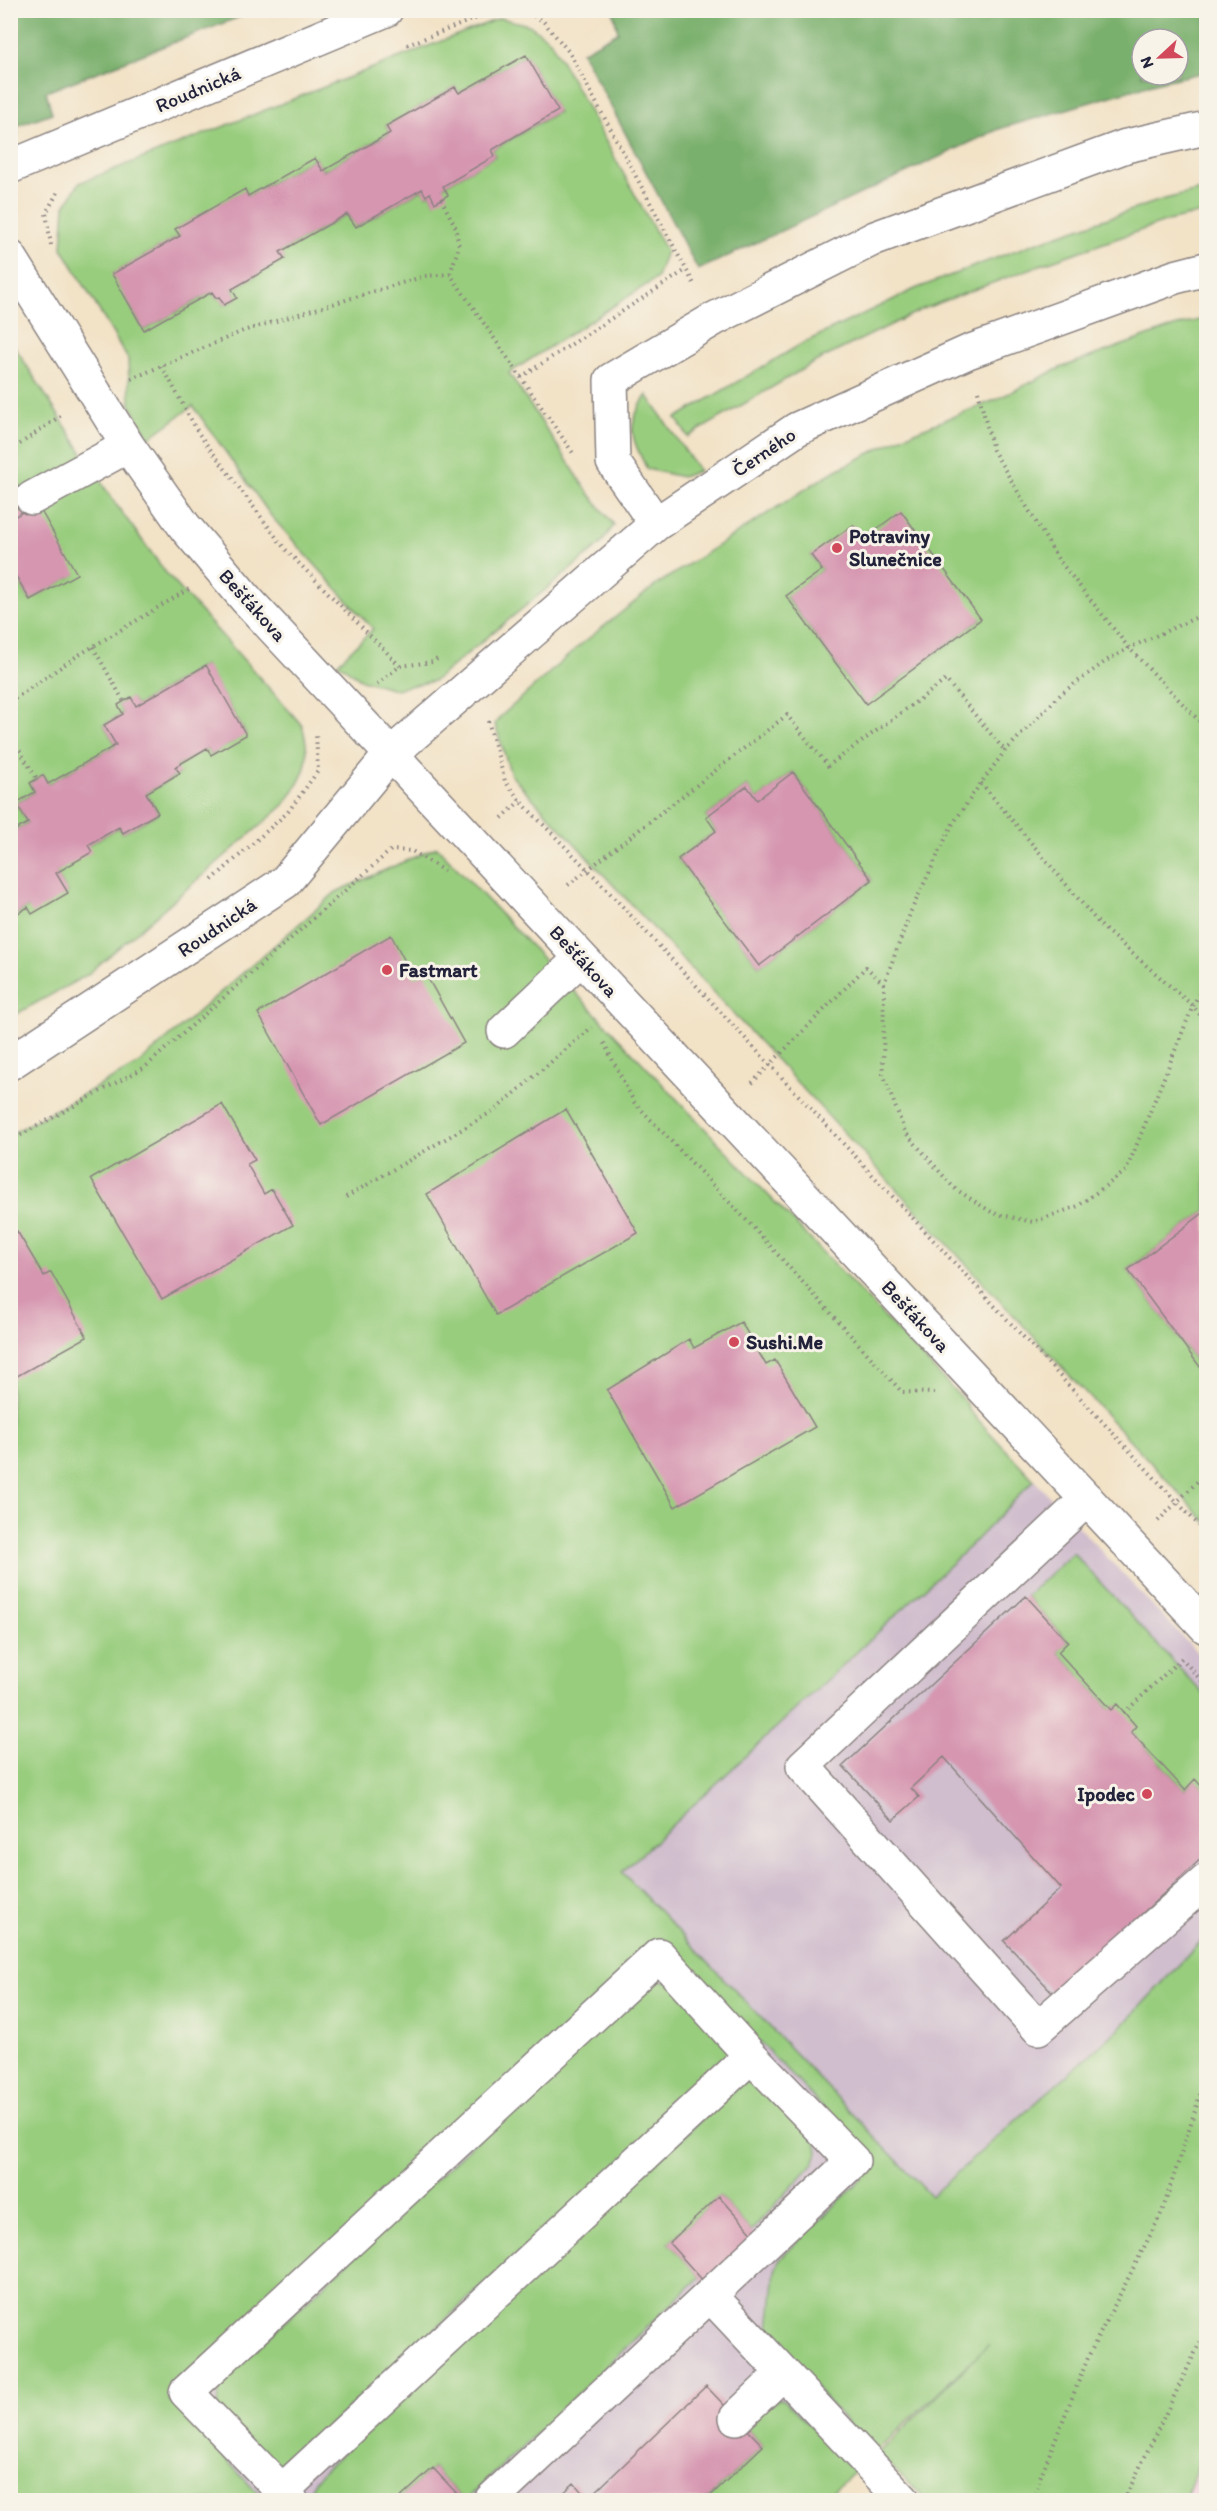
<svg xmlns="http://www.w3.org/2000/svg" width="1217" height="2511" viewBox="0 0 1217 2511" font-family="Itim,sans-serif">
	<style>
		.built { fill: #f4cfdd }
		.industrial { fill: #d0bdcd }
		.green { fill: #99cd7e; stroke: #5e785c; stroke-width: 1.5; fill-rule: evenodd }
		.forest { fill: #7ab06d; stroke: #4e6954; stroke-width: 1.5; fill-rule: evenodd }
		.building { fill: #d696b0 }
		.lines { fill: none; stroke-linecap: round; stroke-linejoin: round }
		.minor-casing { stroke: #8a8280; stroke-width: 36 }
		.path { stroke: #8a8280; stroke-width: 4; stroke-dasharray: 1.5 4.5; stroke-linecap: butt }
		.minor { stroke: #fff; stroke-width: 33 }
		.poi-dot { fill: #d1495b; stroke: #f7f3e8; stroke-width: 2 }
		.labels { text-anchor: middle; dominant-baseline: central; stroke-width: 6; stroke-linejoin: round; paint-order: stroke }
		.street-label { font-size: 20px; fill: #22223b; stroke: #f7f3e8 }
		.poi-label { font-size: 20px; font-weight: bold; fill: #22223b; stroke: #f7f3e8; text-anchor: start }
	</style>
	<rect width="100%" height="100%" fill="#f7f3e8"/>
	<filter id="ink" filterUnits="userSpaceOnUse"><feTurbulence type="fractalNoise" baseFrequency=".0167" numOctaves="2"/><feDisplacementMap in="SourceGraphic" scale="12" xChannelSelector="R" yChannelSelector="G"/><feConvolveMatrix kernelMatrix="1 2 1 2 8 2 1 2 1" color-interpolation-filters="sRGB"/></filter>
	<filter id="wash" filterUnits="userSpaceOnUse"><feTurbulence type="fractalNoise" baseFrequency=".008" numOctaves="4" result="noise"/><feDisplacementMap in="SourceGraphic" scale="24" xChannelSelector="R" yChannelSelector="G"/><feGaussianBlur stdDeviation="1.35" result="paint"/><feColorMatrix in="noise" values="0 0 0 0 0 0 0 0 0 0 0 0 0 0 0 0 0 1.4 0 .05"/><feComposite in="paint" operator="in"/></filter>
	<g filter="url(#wash)">
		<rect width="100%" height="100%" fill="#f2e2c6"/>
		<path class="built" d="M1206 2443V2500H1185Z"/>
		<path class="industrial" d="M1034 1480 1206 1662V1936L1120 2028 1033 2302 823 2500H243L81 2328 972 1544Z"/>
		<path class="green" d="M500 18 529 25 550 40 666 251 657 278 509 373 588 492 614 525 600 545 434 681 395 689 362 680 338 663 373 629 271 516 193 406 149 438 130 404 128 359 62 248 65 206 79 183ZM526 55 558 112 492 150 495 156 443 186 435 202 430 193 426 196 422 189 356 227 347 214 280 252 284 259 232 289 237 298 224 305 219 297 216 298 212 292 144 330 113 274 180 236 176 229 245 190 248 196 315 158 323 171 390 133 386 126 455 87 459 93Z
			M1206 189V212L1168 221 1043 264 923 309 813 363 688 437 676 418 803 343 915 289 1035 243 1161 200Z
			M1206 318V1211L1128 1270 1206 1375V1522L511 775 495 724 499 718 579 646 656 585 829 474 904 436 995 400 1060 368 1167 329ZM863 539 981 619 866 704 786 597 822 570 811 555ZM793 772 872 880 759 966 678 859 716 831 706 817 747 786 757 800Z
			M11 341 110 496 166 573 302 725C313 763 305 774 284 805L87 975 11 1017V918L28 907 68 893 56 873 88 845 119 827 123 833 158 813 146 793 179 774 175 767 207 748 211 755 246 734 205 665 136 706 131 698 118 705 123 714 104 725 116 745 48 784 43 775 30 783 35 792 16 803 28 823 11 833V566L30 600 76 574 11 519 10 512 27 502 11 473Z
			M647 395 699 471 682 477 647 469C631 437 625 426 647 395Z
			M437 847 967 1404 968 1409 1034 1480 972 1544 622 1872 931 2196 1120 2028 1206 1936V2443L1185 2500H927L878 2454 989 2344 874 2453 781 2349 769 2329 775 2271 779 2260 877 2164 661 1939 168 2398 264 2500H11V1134L137 1065 336 892Z
			M1073 1553 1206 1697V1791L1195 1780 1185 1790 1131 1732 1117 1705 1111 1710 1058 1652 1068 1641 1026 1596Z
			M656 1980 673 1982 729 2050 725 2065 282 2469 218 2415 219 2384 640 1986Z
			M762 2079 817 2143 818 2153 814 2163 751 2231 719 2196 669 2243 700 2277 466 2500H463L433 2468 398 2500H309L310 2488 316 2478 742 2082Z
			M778 2399 785 2400 854 2472 823 2500H706L763 2446 743 2425Z"/>
		<path class="forest" d="M11 10H255V11L46 92 52 113 16 126 18 134H11Z
			M613 11H1206V72L1159 82 999 129 698 270 582 52 618 32ZM1142 39H1178V75H1142Z"/>
		<g id="blocks">
			<path class="building" d="M526 55 558 111 492 150 495 156 443 186 448 195 435 203 430 193 426 196 422 189 356 227 347 214 280 252 285 259 232 289 237 298 224 305 219 297 216 298 212 292 144 330 112 274 180 236 175 229 245 189 248 196 315 158 323 171 390 133 386 126 455 87 459 93Z
				M10 473 28 502 10 512Z
				M37 504 77 574 30 600 10 566V519Z
				M901 511 981 619 866 704 786 596 822 570 811 555 853 525 863 539Z
				M206 665 246 735 211 755 207 748 175 767 180 773 146 793 158 813 123 833 119 827 88 845 92 852 56 873 68 893 32 914 28 907 10 918V833L28 823 16 803 35 792 30 783 43 775 48 784 116 745 104 725 123 714 118 705 131 697 136 706Z
				M793 772 872 880 759 966 678 859 716 831 706 817 747 786 757 800Z
				M391 935 414 978 425 973 464 1043 321 1125 258 1013Z
				M222 1104 255 1160 247 1164 264 1194 272 1189 293 1225 162 1299 91 1179Z
				M566 1109 638 1233 496 1315 427 1194Z
				M1206 1211V1375L1128 1270Z
				M17 1231 44 1276 51 1272 87 1337 10 1380V1235Z
				M741 1322 766 1365 775 1360 815 1427 675 1507 607 1390 689 1339 694 1348Z
				M1026 1596 1068 1642 1058 1652 1111 1710 1117 1704 1136 1726 1131 1732 1185 1790 1195 1779 1206 1791V1854L1055 1995 1004 1941 1061 1888 944 1757 911 1788 919 1797 893 1820 843 1766Z
				M719 2196 756 2237 706 2284 669 2243Z
				M706 2386 763 2446 706 2500H556L574 2483 588 2499Z
				M433 2468 463 2500H398Z"/>
		</g>
	</g>
	<g filter="url(#ink)">
		<use href="#blocks" fill-opacity="0" stroke="#8a8280" stroke-width="1.5"/>
		<g class="lines">
			<g class="minor-casing">
				<path id="minor" d="M10 167 386 10
					M10 257 128 446 185 527 247 600 1206 1627
					M32 498 128 446
					M656 524 613 462 611 380 714 319 875 238 1126 146 1206 128
					M504 1031 581 958
					M10 1063 285 882 391 754 656 524 797 429 968 352 1175 277 1206 269
					M1087 1499 803 1766 1038 2028 1206 1881
					M710 2295 903 2500
					M736 2418 782 2374
					M282 2491 186 2392 659 1955 751 2056
					M291 2500 282 2491 751 2056 853 2161 491 2500"/>
			</g>
			<path class="path" d="M523 10 543 21 569 52 695 286
				M407 45 490 13 506 10
				M441 199 455 226 459 246 450 274
				M51 245 46 213 59 190
				M162 366 199 434 285 549 400 666
				M521 377 686 270
				M131 379 243 331 425 276 450 274 573 453
				M978 391 993 450 1058 559 1129 648 1206 728
				M10 451 63 414
				M1206 613 1129 648 1106 661 1062 693 1005 751 981 783 952 825 911 911 884 984 883 1074 905 1132 954 1188 993 1213 1033 1222 1078 1206 1126 1171 1193 1006 1206 980
				M93 647 124 702
				M377 684 400 666 433 662 437 659
				M10 702 77 656 189 589
				M488 721 505 781 520 801 595 877 1206 1533
				M10 735 37 779
				M981 783 1102 927 1193 1006 1206 1022
				M502 818 520 801
				M212 880 288 812 318 771 316 733
				M568 885 787 715 828 766 946 680 1005 751
				M604 1043 634 1102 751 1225 902 1392 934 1393
				M752 1083 866 967 884 984
				M10 1141 145 1067 391 850 412 851 444 871
				M346 1197 495 1110 592 1027
				M1158 1521 1206 1473
				M1185 1662 1206 1686
				M1124 1713 1182 1658
				M1035 2500 1039 2480 1090 2353 1162 2212 1206 2077
				M1124 2500 1206 2330"/>
			<use href="#minor" class="minor"/>
		</g>
	</g>
	<g class="poi-dot">
		<circle cx="837" cy="548" r="6"/>
		<circle cx="387" cy="970" r="6"/>
		<circle cx="734" cy="1342" r="6"/>
		<circle cx="1147" cy="1794" r="6"/>
	</g>
	<g class="labels">
		<g class="street-label">
			<text transform="translate(198 89) rotate(-23)">Roudnická</text>
			<text transform="translate(764 452) rotate(-34)">Černého</text>
			<text transform="translate(253 605) rotate(48)">Bešťákova</text>
			<text transform="translate(217 927) rotate(-34)">Roudnická</text>
			<text transform="translate(584 961) rotate(47)">Bešťákova</text>
			<text transform="translate(916 1316) rotate(47)">Bešťákova</text>
		</g>
		<g class="poi-label">
			<text x="849" y="536">Potraviny<tspan x="849" dy="23">Slunečnice</tspan></text>
			<text x="399" y="970">Fastmart</text>
			<text x="746" y="1342">Sushi.Me</text>
			<text x="1135" y="1794" text-anchor="end">Ipodec</text>
		</g>
	</g>
	<rect width="1217" height="2511" fill="none" stroke="#f7f3e8" stroke-width="36"/>
	<g transform="translate(1160 57) rotate(248)"><circle r="28" fill="#f7f3e8" stroke="#a29fa3" stroke-width="1.5"/>
	<path d="M0-4.5L10 22L0 15L-10 22Z" fill="#d1495b"/>
	<text y="-9" font-size="16" font-weight="bold" text-anchor="middle" fill="#22223b">N</text>
	</g>
</svg>
